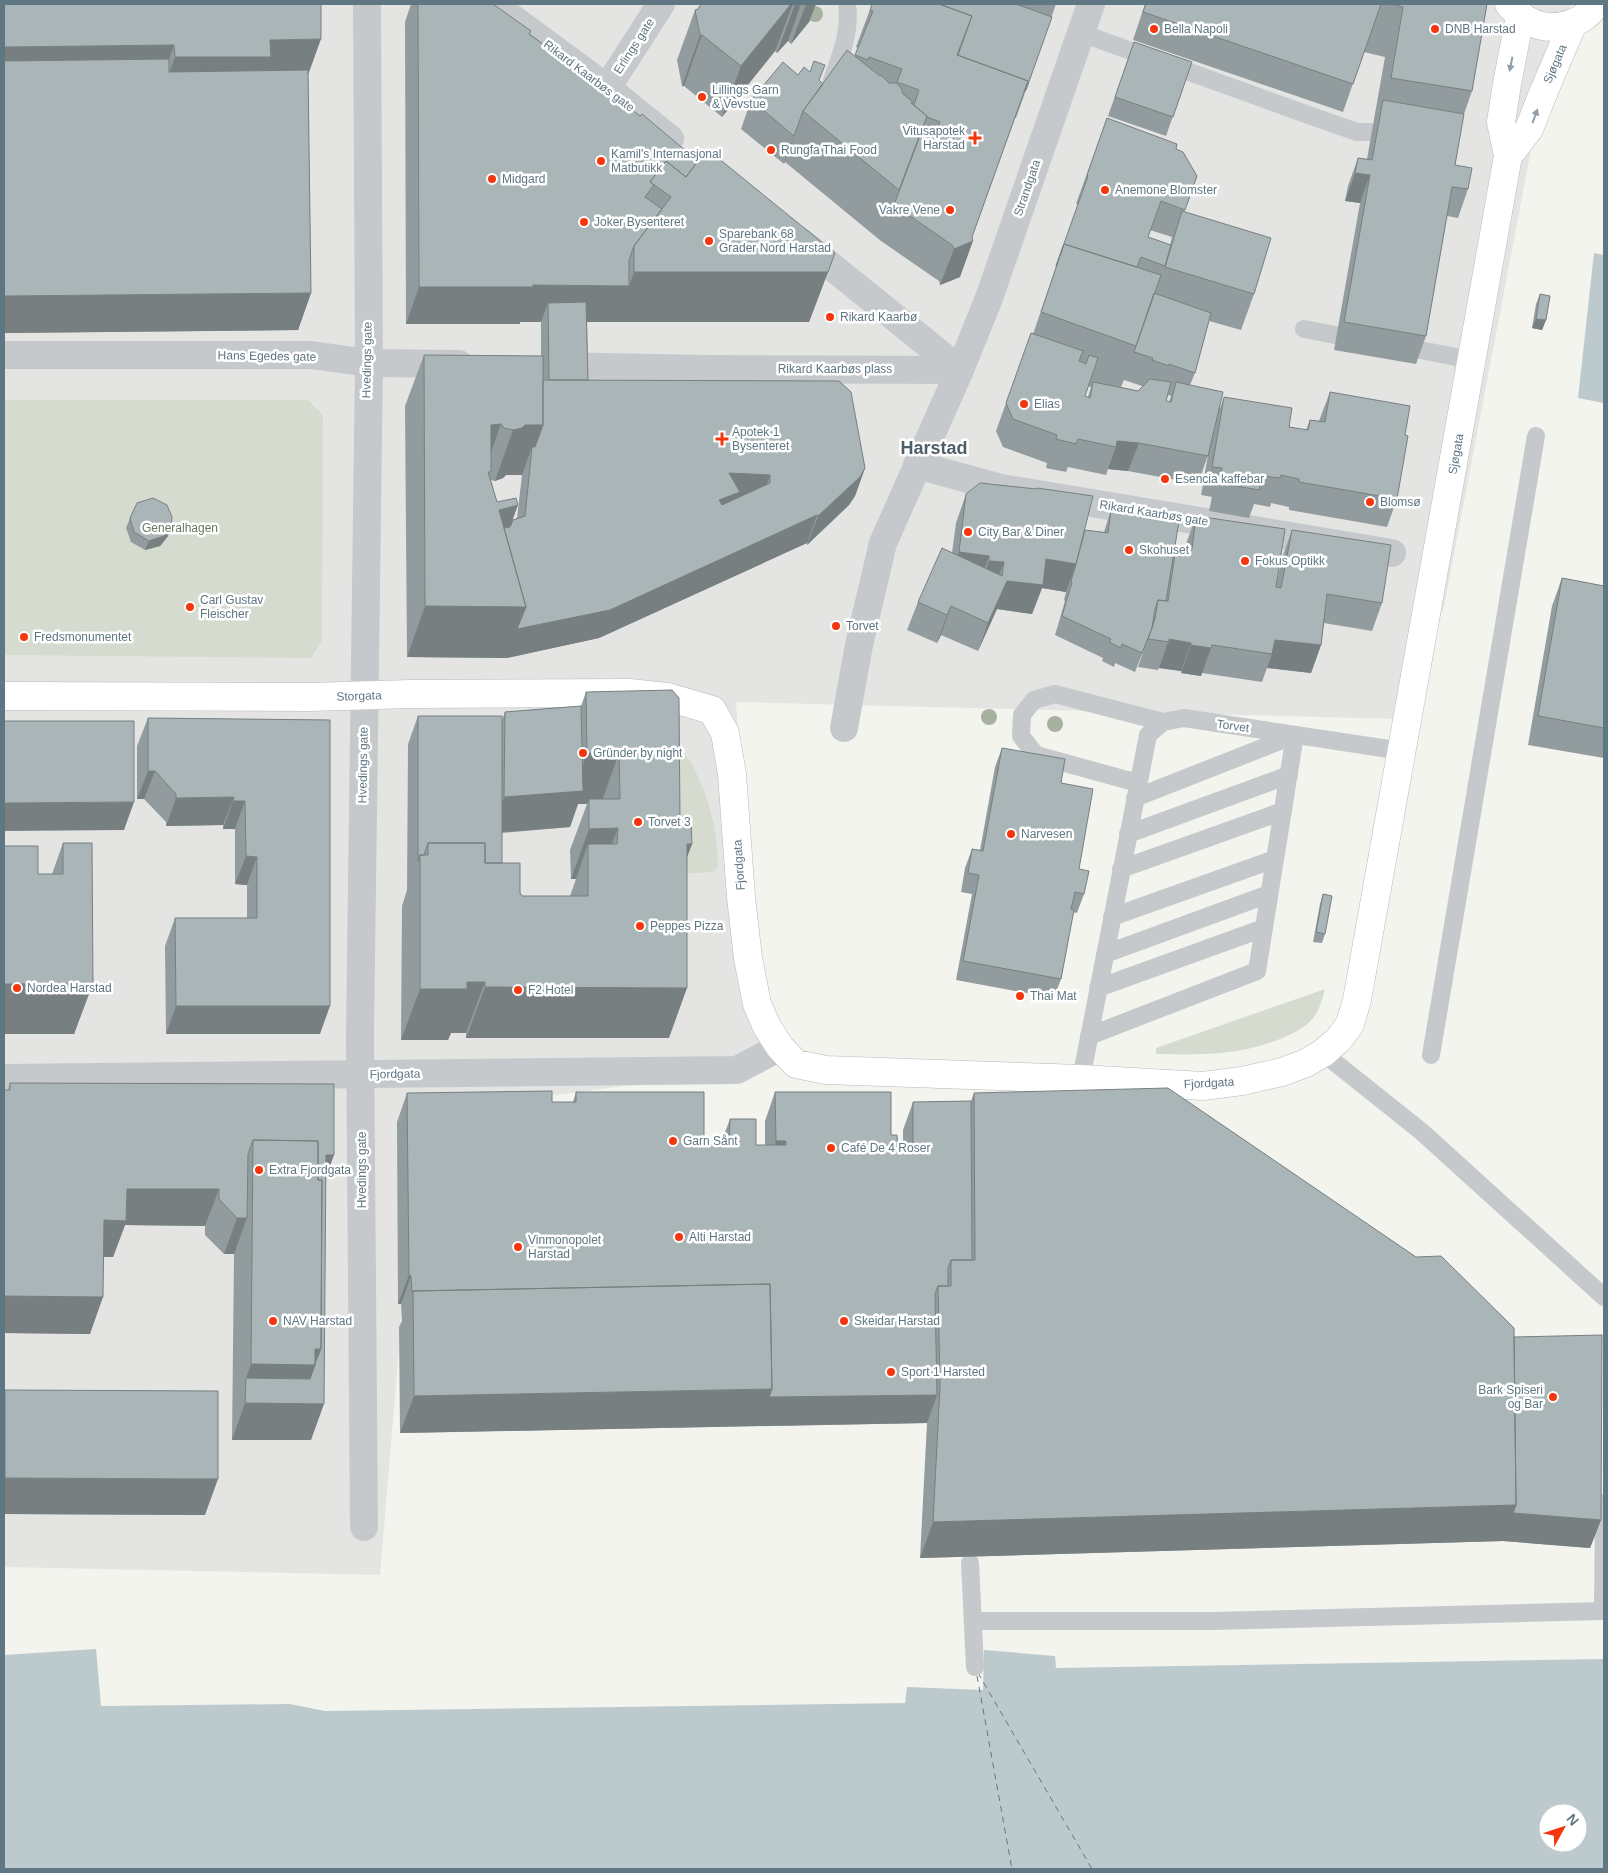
<svg xmlns="http://www.w3.org/2000/svg" width="1608" height="1873" viewBox="0 0 1608 1873" font-family="Arial,sans-serif">
	<style>
		.built { fill: #e4e5e3 }
		.green { fill: #d5dccf }
		.water { fill: #bccace; fill-rule: evenodd }
		.lines { fill: none; stroke-linecap: round; stroke-linejoin: round }
		.ferry { stroke: #5b7982; stroke-width: 1; stroke-dasharray: 6 5; stroke-linecap: butt }
		.highway-casing { stroke: #b6babc; stroke-width: 29 }
		.lane { stroke: #c5c9cb; stroke-width: 18 }
		.street { stroke: #c5c9cb; stroke-width: 28 }
		.highway { stroke: #fff; stroke-width: 28 }
		.tree { fill: #a6b1a0 }
		.wall { fill: #929c9e; fill-rule: evenodd }
		.shaded-wall { fill: #777f81 }
		.building { fill: #aab5b8; stroke: #777f81; fill-rule: evenodd }
		.oneway { fill: #8f9fa8 }
		.poi-dot { fill: #f5350d; stroke: #fff; stroke-width: 2 }
		.labels { text-anchor: middle; dominant-baseline: central; stroke-width: 5; stroke-linejoin: round; paint-order: stroke }
		.poi-label { font-size: 12px; fill: #5f7683; stroke: #fff; text-anchor: start }
		.street-label { font-size: 12px; fill: #5f7683; stroke: #fff }
		.park-label { font-size: 12px; fill: #667a5f; stroke: #fff }
		.district-label { font-size: 18px; font-weight: bold; fill: #4e5e68; stroke: #fff }
	</style>
	<rect width="100%" height="100%" fill="#f4f4ef"/>
	<path class="built" d="M4 4H1572L1551 45 1444 607 1398 719 736 702 762 1068 419 1113 380 1575 4 1567Z"/>
	<path class="green" d="M4 400H308L323 415 322 640 311 658 4 655Z
		M678 745C683 753 691 761 695 770 710 800 718 834 718 867L713 872 679 874Z
		M1325 989C1322 999 1320 1010 1313 1018 1306 1027 1296 1032 1285 1037 1241 1056 1203 1055 1156 1054V1048Z"/>
	<path class="water" d="M1594 253 1604 255V403L1578 398Z
		M96 1649 101 1706 290 1704 325 1711 905 1703 907 1687 983 1690 984 1650 1055 1656 1056 1668 1604 1659V1869H4V1655ZM1548 1813H1578V1843H1548Z"/>
	<g class="lines">
		<path class="ferry" d="M978 1673 1092 1869
			M977 1676 1012 1869"/>
		<g class="highway-casing">
			<path id="highway" d="M1509 4C1513 8 1516 12 1520 15 1543 35 1580 29 1596 4
				M1508 156 1529 129 1544 91 1573 23
				M4 696 309 697 411 694 629 693 667 697 712 710 725 733 732 774 741 897 748 958 757 1004 767 1027 780 1047 796 1064 826 1070 1081 1079 1203 1086 1242 1081 1282 1072 1306 1063 1323 1053 1339 1039 1350 1024 1357 1000 1508 156 1501 122 1507 84 1520 16"/>
		</g>
		<path class="lane" d="M1081 33 1317 118 1357 132H1371
			M831 83C840 58 851 31 847 4
			M1304 329 1335 335
			M1420 350 1472 360
			M1138 783 1036 755 1021 736 1022 715 1034 700 1055 694 1163 722
			M1135 798 1295 735
			M1128 834 1289 775
			M1121 869 1283 811
			M1112 917 1275 859
			M1105 954 1269 894
			M1098 988 1264 928
			M1089 1036 1257 971 1295 735
			M1323 1053 1422 1132 1604 1297
			M1431 1055 1536 436
			M1081 1079 1148 735 1163 722 1184 718 1402 751
			M970 1563 975 1667
			M973 1621H1213L1603 1611 1604 1503"/>
		<path class="street" d="M493 4 607 88 670 139
			M607 88 661 4
			M800 241 960 370 883 543 859 645 844 728
			M4 355H311L369 363 459 364
			M550 366 709 369 960 370 989 298 1091 4
			M917 465 1001 488 1392 553
			M4 1078 737 1070 780 1047
			M364 1527 360 1035 369 363 367 4"/>
		<use href="#highway" class="highway"/>
	</g>
	<g class="tree">
		<circle cx="815" cy="14" r="8"/>
		<circle cx="989" cy="717" r="8"/>
		<circle cx="1055" cy="724" r="8"/>
	</g>
	<path class="wall" d="M4 4 308 74 311 293 298 330 4 333Z
		M411 4H493L531 31 530 34 592 80 610 89 609 92 698 161 835 253 809 322H587L588 380 865 468 855 496 849 505 807 545V543L599 638 507 658 407 657 405 406 424 355 541 356V322H520V324H406L405 22ZM506 475H522L517 518 513 520 497 502 491 480 495 481 503 478Z
		M701 4H816L809 22 791 44 788 41 777 53 775 51 722 117 684 86H682L677 60 695 10 698 9Z
		M872 4H1056L1026 90 1016 118H1015L972 237 960 277 940 285 939 281 881 241 785 162 784 164 741 129 751 100 798 75 823 84 855 56 858 48 856 47Z
		M1145 4H1487L1472 91 1464 114 1455 165 1468 189 1458 218 1447 216 1426 336 1416 364 1334 350 1360 203 1345 201 1348 186 1358 158 1367 159 1385 57 1364 52 1343 112 1133 40Z
		M1134 42 1192 62 1166 136 1108 116Z
		M1107 118 1176 149 1197 176 1184 212 1254 294 1241 330 1209 321 1195 373 1190 385 1220 408 1224 397 1289 427 1306 430 1310 420 1319 421 1330 392 1405 435 1397 499 1387 527 1289 510V507L1271 503 1270 507 1254 504 1249 518 1209 511 1212 497 1201 495 1208 455 1198 484 1128 471 1108 469 1106 475 1068 467 1066 472 1046 468 1047 463 1003 447 996 431 1031 333 1033 334 1078 204H1076ZM1150 230 1172 237 1170 245 1148 237ZM1124 380 1142 386V387L1138 391 1121 387ZM1088 386 1091 387 1088 397 1085 396ZM1168 395 1171 396 1169 402 1166 401Z
		M1540 294 1546 320 1542 330 1532 328 1536 304Z
		M966 494 1085 530 1104 532 1111 510 1174 551 1176 547 1185 548 1186 544 1196 516 1277 581 1282 558 1292 530 1382 603 1372 631 1324 623 1321 645 1311 673 1267 668 1262 682 1202 673 1201 676 1181 673V671L1159 668 1158 670 1138 667 1145 647 1135 672 1115 663 1114 667 1102 661 1103 658 1055 635 1065 601 1064 600 1066 592 1042 588 1032 614 997 609 978 651 941 635 937 643 907 630 918 602 952 553 956 523Z
		M130 518 168 536 160 546 145 550 131 542 126 528Z
		M1562 578 1604 586V758L1528 745 1552 606Z
		M586 692 680 821 692 844 687 856 669 1038H466V1033H451L448 1040H401L402 906 407 890 408 744 418 716 502 720 505 712 581 706ZM578 804H587L570 850 571 879H576L570 896H522L502 863V833L570 827Z
		M148 718 330 720 320 1034H166L165 946 175 918H247V885L235 884V829H223V825L166 826V822L144 799H137V746Z
		M1002 748 1061 783 1084 894 1077 913 1073 912 1061 979 1054 998 956 980 972 894 961 892 965 868 972 849 980 850 995 767Z
		M63 843 93 983 74 1034 38 874H52Z
		M1323 894 1325 934 1322 943 1313 942 1320 904Z
		M10 1083 334 1084 326 1176 311 1440H232L234 1254H224L205 1235V1226L125 1225 113 1257H104L90 1334 4 1333V1090H8Z
		M576 1092 704 1145H720L730 1119 756 1145H765V1121L775 1092 891 1135 898 1149 903 1148V1130L913 1102 971 1101 974 1093 1514 1337 1601 1520 1590 1548 1503 1541 920 1558 927 1423 400 1433 399 1327 402 1321 401 1304H398L397 1122 407 1093 552 1102H573Z
		M5 1390 205 1515 4 1514V1394Z"/>
	<path class="shaded-wall" d="M791 4H793L775 51 722 117 741 66Z
		M795 4H801L788 41 777 53Z
		M806 4H816L809 22 791 44Z
		M700 35H702L684 86H682Z
		M321 39 303 89 156 108 175 57 270 40Z
		M174 45 156 96 4 97V47Z
		M795 134 785 162 784 164 794 136Z
		M1355 173 1370 175 1360 203 1345 201Z
		M973 241 960 277 940 285 954 249Z
		M634 272H828L809 322H548V303L541 322H520V324H406L419 287 533 285 629 286Z
		M311 293 298 330 4 333V296Z
		M1536 319 1546 320 1542 330 1532 328Z
		M501 424 483 475 491 425Z
		M525 425H543L531 458 532 447 522 475H506L503 478 495 481 513 430Z
		M1117 441 1139 443 1128 471 1108 469 1116 447Z
		M865 468 855 496 849 505 807 545 818 516Z
		M729 473 770 475 760 504 709 528Z
		M518 505 500 555 499 510Z
		M817 515 807 543 599 638 507 658 407 657 425 606Z
		M171 527 168 536 160 546 145 550 149 541Z
		M959 552 989 556 979 584 949 580Z
		M1046 559 1076 564 1066 592 1042 588 1032 614 997 609 978 651 988 623 1007 581Z
		M989 561 1004 562 993 591 979 589Z
		M951 606 941 635 937 643 947 615Z
		M1169 639 1191 643 1181 671 1159 668Z
		M1275 640 1321 645 1311 673 1267 668 1272 654Z
		M1191 645 1211 648 1201 676 1181 673Z
		M587 753H619L601 804 589 799 587 804H578L570 827 491 833 504 797 573 792Z
		M148 771H155L144 799H137Z
		M234 797 223 825 166 826 176 798Z
		M233 801H245L235 829H223Z
		M134 802 124 830 4 831V803Z
		M618 828 599 879 588 844 576 879H571L589 829Z
		M687 844H692L673 895Z
		M246 856 257 857 247 885 235 884Z
		M467 982H485L466 1033H451L448 1040H401L420 989Z
		M93 983 74 1034H4V984Z
		M485 987 687 988 669 1038H466Z
		M176 1006H330L320 1034H166Z
		M776 1141H786L776 1170H765Z
		M326 1155H334L321 1191Z
		M127 1189H219L205 1226 125 1225 113 1257H91L104 1220Z
		M237 1218H247L234 1254H224Z
		M409 1275 411 1276 401 1304H398Z
		M4 1296 103 1297 90 1334 4 1333Z
		M315 1349H321L324 1404 311 1440H232L245 1403 246 1378 251 1364Z
		M772 1389 758 1426 400 1433 414 1396Z
		M937 1395 927 1423 758 1426 769 1397Z
		M5 1478 218 1479 205 1515 4 1514V1481Z
		M1516 1505 1601 1520 1590 1548 1503 1541 920 1558 933 1522Z"/>
	<path class="building" d="M4 4H321V39L270 40 271 57H175L174 45 4 47Z
		M418 4H493L531 31 529 34 592 80 594 77 610 89 608 91 640 116 642 114 698 161 686 177 666 161 650 182 654 185 645 197 662 209 634 246 629 260V286L533 285V287H419Z
		M701 4H791L741 66 702 35H700L695 10 698 9Z
		M872 4H939L972 16 957 55 1028 81 972 237 973 241 954 249 952 245 894 205 922 130 935 135 940 122 927 117V116L914 105 919 90 897 82 902 69 869 57 868 60 855 55 873 11H870Z
		M939 4H1016L1052 17 1026 90H1025L1028 81 958 55 972 16Z
		M1146 4H1381L1353 84 1143 12Z
		M1392 4H1487L1472 91 1391 78 1403 7Z
		M1134 42 1192 62 1173 117 1115 97Z
		M847 50 880 76 881 75 889 83H896L901 88 903 94 913 102 911 103 927 116 899 190 803 111Z
		M169 59V72L308 70 311 293 4 296V61Z
		M814 61 825 65 819 80 823 84 803 111 794 136 751 100 783 62 798 75 804 67 810 72Z
		M1383 100 1464 114 1455 165 1472 168 1468 189 1452 187 1426 336 1344 322 1370 175 1355 173 1358 158 1372 160Z
		M1107 118 1177 144 1176 149 1183 152 1197 176 1185 210 1161 201 1148 237 1171 245 1165 266 1141 257 1137 267 1064 244 1056 266 1088 176 1087 175Z
		M707 149 835 253 828 272H634V246L671 197 650 182 666 161 686 177Z
		M1182 211 1271 238 1254 294 1165 267Z
		M1064 244 1161 275 1136 346 1041 312Z
		M1154 293 1211 313 1195 373 1169 364V366L1152 360 1153 358 1134 352Z
		M1540 294 1550 296 1546 320 1536 319Z
		M586 302 588 380H549L548 303Z
		M1031 333 1083 351 1079 361 1086 364 1089 355 1098 358 1085 396 1090 398 1093 382 1138 391 1150 379 1171 382 1166 401 1171 402 1176 382 1223 392 1208 456 1139 443 1117 441 1116 447 1078 439 1076 444 1056 439 1057 435 1013 419 1006 403Z
		M424 355 543 356V425H525L522 428 513 430 504 428 501 424 491 425V472H488L497 502 516 498 518 505 499 510 526 607 425 606Z
		M543 380 839 381 851 392 865 468 860 477 818 516 817 515 610 610 517 629 526 607 504 528 510 527 513 520 525 516 532 447H535L543 425ZM729 473 770 475V483L722 505 719 500 740 492Z
		M1330 392 1410 406 1405 435 1408 436 1397 499 1299 482V479L1281 475 1280 478 1262 476 1259 490 1220 483 1222 468 1212 467 1224 397 1292 408 1289 427 1308 430 1310 420 1325 422Z
		M980 483 1036 489 1037 488 1093 496 1076 564 1046 559 1043 585 1007 581 988 623 951 606 947 615 918 602 942 548 1002 576 1004 562 989 561V556L959 552 966 494Z
		M153 498 167 505 172 517 171 527 164 536 149 541 134 532 130 518 137 503Z
		M1111 510 1179 521 1166 601 1158 600 1155 609 1152 628 1142 653 1122 644 1121 648 1109 642 1111 639 1062 616 1072 582 1071 581 1076 564 1085 530 1108 533Z
		M1196 516 1285 529 1276 587 1281 588 1292 530 1391 545 1382 603 1327 594 1321 645 1275 640 1272 654 1212 645 1211 648 1191 645V643L1169 639V642L1148 639 1155 619 1158 600 1168 601 1176 547 1192 549Z
		M1562 578 1604 586V728L1538 716Z
		M672 690 679 698 680 821 691 822 692 844H687V988L485 987V982H467V989H420V855H428V843H485V863H520V893L522 896H588V844H617L618 828 589 829V799H620L619 753H587L586 692Z
		M581 706 583 791 504 797 505 712Z
		M418 716H502V863H485V843H428L424 855H420L418 861Z
		M148 718 330 720V1006H176L175 918H257V857L246 856 245 801H233L234 797 176 798V794L155 771H148Z
		M4 721H134V802L4 803Z
		M1002 748 1065 759 1061 783 1093 789 1079 869 1089 871 1084 894 1075 892 1071 909 1074 910 1061 979 963 961 979 875 968 873 972 849 983 851Z
		M63 843H92L93 983 4 984V846H38V874H63Z
		M1323 894 1332 896 1325 934 1316 932Z
		M10 1083 334 1084V1155H326L324 1404 245 1403 246 1378 310 1379 315 1365V1363L321 1349 322 1180H318V1141L253 1140 248 1154 247 1218H237L219 1199V1189H127L126 1221 104 1220 103 1297 4 1296V1090H10Z
		M1168 1088 1416 1257 1441 1256 1514 1328 1516 1505 933 1522 940 1386 938 1286H951V1260H975L974 1093Z
		M552 1091V1102H576V1092H704V1145H729L730 1119H756V1145H786V1141H776L775 1092H891V1135H897L898 1149 913 1148V1102L971 1101 972 1260H951L948 1268V1286H938L935 1294 937 1395 769 1397 772 1389 770 1284 413 1291 412 1292 411 1276 409 1275 407 1093Z
		M253 1140 318 1141V1180H322L321 1349H315V1365L251 1364Z
		M770 1284 772 1389 414 1396 413 1291Z
		M1602 1335 1601 1520 1513 1513 1516 1505 1514 1337Z
		M5 1390 218 1391V1479L5 1478Z"/>
	<defs><path id="oneway-solid" d="M-6-.8H1V-3.2L6.5 0L1 3.2V.8H-6Z" transform="scale(1.25)"/></defs>
	<g class="oneway">
		<use href="#oneway-solid" transform="translate(1511 64) rotate(101)"/>
		<use href="#oneway-solid" transform="translate(1535 116) rotate(-70)"/>
	</g>
	<g class="poi-dot">
		<circle cx="1154" cy="29" r="5"/>
		<circle cx="1435" cy="29" r="5"/>
		<circle cx="702" cy="97" r="5"/>
		<path d="M972.5 130.5h5v5h5v5h-5v5h-5v-5h-5v-5h5z"/>
		<circle cx="771" cy="150" r="5"/>
		<circle cx="601" cy="161" r="5"/>
		<circle cx="492" cy="179" r="5"/>
		<circle cx="1105" cy="190" r="5"/>
		<circle cx="950" cy="210" r="5"/>
		<circle cx="584" cy="222" r="5"/>
		<circle cx="709" cy="241" r="5"/>
		<circle cx="830" cy="317" r="5"/>
		<circle cx="1024" cy="404" r="5"/>
		<path d="M719.5 431.5h5v5h5v5h-5v5h-5v-5h-5v-5h5z"/>
		<circle cx="1165" cy="479" r="5"/>
		<circle cx="1370" cy="502" r="5"/>
		<circle cx="968" cy="532" r="5"/>
		<circle cx="1129" cy="550" r="5"/>
		<circle cx="1245" cy="561" r="5"/>
		<circle cx="190" cy="607" r="5"/>
		<circle cx="836" cy="626" r="5"/>
		<circle cx="24" cy="637" r="5"/>
		<circle cx="583" cy="753" r="5"/>
		<circle cx="638" cy="822" r="5"/>
		<circle cx="1011" cy="834" r="5"/>
		<circle cx="640" cy="926" r="5"/>
		<circle cx="17" cy="988" r="5"/>
		<circle cx="518" cy="990" r="5"/>
		<circle cx="1020" cy="996" r="5"/>
		<circle cx="673" cy="1141" r="5"/>
		<circle cx="831" cy="1148" r="5"/>
		<circle cx="259" cy="1170" r="5"/>
		<circle cx="679" cy="1237" r="5"/>
		<circle cx="518" cy="1247" r="5"/>
		<circle cx="273" cy="1321" r="5"/>
		<circle cx="844" cy="1321" r="5"/>
		<circle cx="891" cy="1372" r="5"/>
		<circle cx="1553" cy="1397" r="5"/>
	</g>
	<g class="labels">
		<g class="poi-label">
			<text x="1164" y="29">Bella Napoli</text>
			<text x="1445" y="29">DNB Harstad</text>
			<text x="712" y="90">Lillings Garn<tspan x="712" dy="14">&amp; Vevstue</tspan></text>
			<text x="965" y="131" text-anchor="end">Vitusapotek<tspan x="965" dy="14">Harstad</tspan></text>
			<text x="781" y="150">Rungfa Thai Food</text>
			<text x="611" y="154">Kamil's Internasjonal<tspan x="611" dy="14">Matbutikk</tspan></text>
			<text x="502" y="179">Midgard</text>
			<text x="1115" y="190">Anemone Blomster</text>
			<text x="940" y="210" text-anchor="end">Vakre Vene</text>
			<text x="594" y="222">Joker Bysenteret</text>
			<text x="719" y="234">Sparebank 68<tspan x="719" dy="14">Grader Nord Harstad</tspan></text>
			<text x="840" y="317">Rikard Kaarbø</text>
			<text x="1034" y="404">Elias</text>
			<text x="732" y="432">Apotek 1<tspan x="732" dy="14">Bysenteret</tspan></text>
			<text x="1175" y="479">Esencia kaffebar</text>
			<text x="1380" y="502">Blomsø</text>
			<text x="978" y="532">City Bar &amp; Diner</text>
			<text x="1139" y="550">Skohuset</text>
			<text x="1255" y="561">Fokus Optikk</text>
			<text x="200" y="600">Carl Gustav<tspan x="200" dy="14">Fleischer</tspan></text>
			<text x="846" y="626">Torvet</text>
			<text x="34" y="637">Fredsmonumentet</text>
			<text x="593" y="753">Gründer by night</text>
			<text x="648" y="822">Torvet 3</text>
			<text x="1021" y="834">Narvesen</text>
			<text x="650" y="926">Peppes Pizza</text>
			<text x="27" y="988">Nordea Harstad</text>
			<text x="528" y="990">F2 Hotel</text>
			<text x="1030" y="996">Thai Mat</text>
			<text x="683" y="1141">Garn Sånt</text>
			<text x="841" y="1148">Café De 4 Roser</text>
			<text x="269" y="1170">Extra Fjordgata</text>
			<text x="689" y="1237">Alti Harstad</text>
			<text x="528" y="1240">Vinmonopolet<tspan x="528" dy="14">Harstad</tspan></text>
			<text x="283" y="1321">NAV Harstad</text>
			<text x="854" y="1321">Skeidar Harstad</text>
			<text x="901" y="1372">Sport 1 Harsted</text>
			<text x="1543" y="1390" text-anchor="end">Bark Spiseri<tspan x="1543" dy="14">og Bar</tspan></text>
		</g>
		<g class="street-label">
			<text transform="translate(634 46) rotate(-57)">Erlings gate</text>
			<text transform="translate(1555 64) rotate(-67)">Sjøgata</text>
			<text transform="translate(589 76) rotate(37)">Rikard Kaarbøs gate</text>
			<text transform="translate(1027 188) rotate(-71)">Strandgata</text>
			<text transform="translate(267 356) rotate(1)">Hans Egedes gate</text>
			<text transform="translate(367 360) rotate(-89)">Hvedings gate</text>
			<text x="835" y="369">Rikard Kaarbøs plass</text>
			<text transform="translate(1456 454) rotate(-80)">Sjøgata</text>
			<text transform="translate(1154 513) rotate(9)">Rikard Kaarbøs gate</text>
			<text transform="translate(359 696) rotate(-2)">Storgata</text>
			<text transform="translate(1233 726) rotate(8)">Torvet</text>
			<text transform="translate(363 765) rotate(-89)">Hvedings gate</text>
			<text transform="translate(739 865) rotate(-94)">Fjordgata</text>
			<text transform="translate(395 1074) rotate(-1)">Fjordgata</text>
			<text transform="translate(1209 1083) rotate(-3)">Fjordgata</text>
			<text transform="translate(362 1170) rotate(-90)">Hvedings gate</text>
		</g>
		<g class="park-label">
			<text x="180" y="528">Generalhagen</text>
		</g>
		<g class="district-label">
			<text x="934" y="448">Harstad</text>
		</g>
	</g>
	<rect width="1608" height="1873" fill="none" stroke="#5f7683" stroke-width="10"/>
	<g transform="translate(1563 1828) rotate(50)"><circle r="24" fill="#ffffff" stroke="#bfc8cd"/>
	<path d="M0-4L9 19L0 12L-9 19Z" fill="#f5350d"/>
	<text y="-8" font-size="14" font-weight="bold" text-anchor="middle" fill="#5f7683">N</text>
	</g>
</svg>
